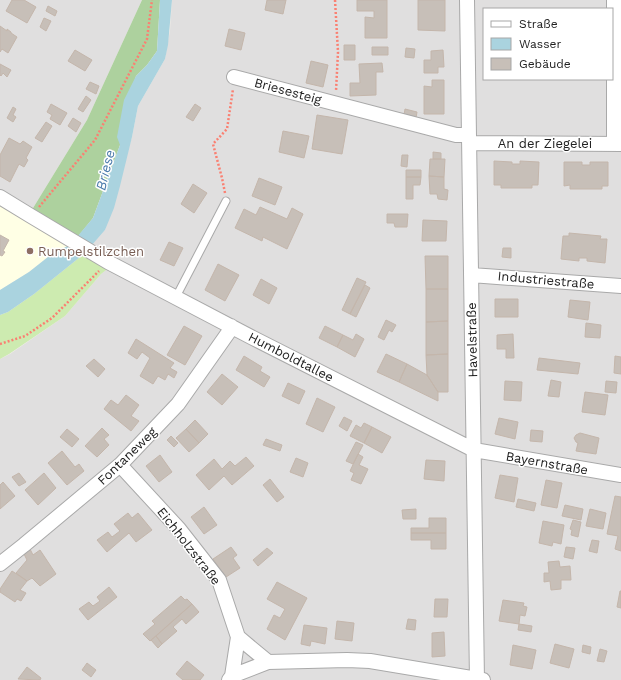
<svg xmlns="http://www.w3.org/2000/svg" width="621" height="680" viewBox="0 0 621 680" font-family="'Work Sans',sans-serif">
	<style>
		.residential { fill: #e0dfdf; fill-rule: evenodd }
		.education { fill: #ffffe5 }
		.grass { fill: #cdebb0 }
		.forest { fill: #add19e }
		.water { fill: #aad3df }
		.building { fill: #c7bfb8; stroke: #c4b6ab }
		.lines { fill: none; stroke-linecap: round; stroke-linejoin: round }
		.service-casing { stroke: #a9a9a9; stroke-width: 9 }
		.minor-casing { stroke: #a9a9a9; stroke-width: 16 }
		.path { stroke: #fa8072; stroke-width: 2.5; stroke-dasharray: 2 2; stroke-linecap: butt }
		.service { stroke: #fff; stroke-width: 7 }
		.minor { stroke: #fff; stroke-width: 14 }
		.education-dot { fill: #8d6e63; stroke: #fff; stroke-width: 1.5 }
		.labels { text-anchor: middle; dominant-baseline: central; stroke-width: 3; stroke-linejoin: round; paint-order: stroke }
		.street-label { font-size: 13px; fill: #222; stroke: #fff }
		.education-label { font-size: 13px; fill: #785e54; stroke: #fff; text-anchor: start }
		.water-label { font-size: 14px; font-style: italic; fill: #4a7aab; stroke: #fff }
	</style>
	<rect width="100%" height="100%" fill="#f2efe9"/>
	<path class="residential" d="M0 0H142L87 120 30 213 0 195Z
		M172 0H621V680H0V359L10 354 65 316 101 274 115 262 90 247 105 230 132 137 138 106 165 59 170 30ZM484 9H612V79H484Z"/>
	<path class="education" d="M0 201 71 244 48 257 29 272 0 290Z"/>
	<path class="grass" d="M85 253 116 262 101 274 65 316 9 354 0 359V315L8 312 34 294Z"/>
	<path class="forest" d="M142 0H160L157 51 147 65 136 76 120 145 93 218 75 240 30 213 87 120Z"/>
	<path class="water" d="M160 0H172L168 45 165 59 138 106 132 137 120 186 114 208 105 230 85 253 49 282 34 294 8 312 0 315V290L29 272 48 257 71 244 93 218 120 145 117 137 124 100 136 76 147 65 157 51Z"/>
	<path class="building" d="M12 0H24L36 7 27 23 6 11Z
		M267 0H286L283 14 265 10Z
		M357 0H387V38H365V17L374 18V11H357Z
		M418 0H445V31L418 30Z
		M48 6 57 11 55 16 46 11Z
		M44 18 51 21 46 31 40 27Z
		M0 26 7 31V29L11 32V33L17 37 8 53 2 49 0 52Z
		M229 29 245 33 241 50 225 46Z
		M344 45H355V60H344Z
		M372 47H388V55H372Z
		M406 48 415 49 414 58 405 57Z
		M75 50 92 60 85 71 68 61Z
		M443 50 444 67H438V73H424V60H431V51Z
		M311 61 328 65 323 87 306 83Z
		M382 63 383 72H376V95L350 96V83H360L359 64Z
		M0 64 11 70 7 77 3 73 1 76 0 75Z
		M432 80H444V114H424V86L432 87Z
		M90 82 99 86 96 94 86 89Z
		M86 96 91 100 83 112 78 109Z
		M51 104 67 113 60 125 50 119 52 115 47 112Z
		M195 104 201 108 193 121 186 117Z
		M13 107 16 109 13 115 16 117 13 122 7 118Z
		M405 109 417 112 416 118 404 115Z
		M317 115 348 120 342 154 312 149Z
		M73 118 81 123 76 132 68 126Z
		M46 122 52 126 42 142 35 138Z
		M283 131 309 136 304 158 279 152Z
		M9 138 20 144 23 141 32 147 26 158 28 160 24 167 19 164 10 182 0 176V155Z
		M433 152 441 153V159H433Z
		M402 155H408L407 167 401 166Z
		M430 159H445L444 177 429 176Z
		M494 161 512 162V164H520V161L539 162 538 185H532V188H501V185H494Z
		M564 162H582V165H590V162H608V186H602V189H570V185L564 186Z
		M406 170H421V177H406Z
		M429 176 444 177V189L448 190 447 200 438 199 437 194H430Z
		M406 177H421L420 185H413V199H406Z
		M259 178 282 187 275 205 252 196Z
		M193 184 207 193 194 213 181 204Z
		M260 207 287 219 292 208 303 214 287 249 263 237 262 241 235 228 244 209 256 215Z
		M387 214H408L407 227H395L394 223H387Z
		M423 220 447 221 446 241H422Z
		M569 233 601 236 600 239H607L605 263 587 261V258H579V261L561 259 563 236H569Z
		M0 235 9 240 3 251 5 252 2 256 0 255Z
		M169 242 183 248 174 266 160 260Z
		M503 248H511V258L502 257Z
		M425 256H448V289H426Z
		M218 264 239 275 225 301 205 290Z
		M357 278 366 282 350 314 342 310Z
		M261 279 277 288 269 304 253 295Z
		M365 285 370 288 356 317 350 314Z
		M426 289H448V321L426 322Z
		M495 299H518V317H495Z
		M570 300 590 302 588 320 568 317Z
		M386 320 396 325 392 332 389 330 384 340 378 337Z
		M448 321V354L426 355V322Z
		M586 323 601 325 600 338 585 337Z
		M184 326 202 336 185 365 167 355Z
		M325 326 343 335 337 347 319 338Z
		M356 334 364 339 355 357 337 347 343 335 353 340Z
		M513 334 514 358H506V349H497V335Z
		M136 339 174 363 170 368 177 372 174 378 168 374 165 380 158 376 153 384 140 376 150 358 142 352 137 359 128 353Z
		M386 354 407 364 399 382 377 372Z
		M448 354V392H438L427 375 426 355Z
		M244 356 262 367 260 371 270 377 264 387 236 370Z
		M615 356 621 357V374L614 373Z
		M539 358 580 363 578 374 537 370Z
		M94 359 105 369 98 377 86 366Z
		M407 364 427 375 438 392V401L399 382Z
		M222 374 238 387 222 405 207 392Z
		M551 380 561 382 559 397 548 396Z
		M505 381 522 382 521 401 504 400Z
		M606 381 617 382 616 393 605 392Z
		M288 383 305 391 299 404 282 396Z
		M585 392 608 395 605 415 582 412Z
		M126 395 139 405 131 416 139 421 131 431 104 409 111 400 118 405Z
		M317 398 335 407 323 432 306 424Z
		M344 417 352 421 347 431 339 426Z
		M499 418 518 422 515 439 495 434Z
		M195 420 208 434 199 443 186 429Z
		M364 423 372 427 364 443 350 436 356 425 361 428Z
		M372 427 391 437 382 453 364 443Z
		M102 428 109 435 104 439 109 445 97 457 85 446Z
		M67 429 79 439 72 447 60 437Z
		M186 429 199 443 189 452 176 438Z
		M531 430 543 431 542 442 530 441Z
		M580 433 599 438 596 454 576 451 578 443 576 442 574 438 576 435Z
		M171 436 178 443 174 447 167 440Z
		M266 439 282 445 280 451 263 445Z
		M356 442 363 445 353 464 346 461Z
		M62 451 75 467 79 464 84 471 67 485 48 463Z
		M358 454 363 457 359 465 368 469 361 484 351 480 354 473 350 471Z
		M160 455 172 472 159 482 146 466Z
		M246 457 254 466 232 485 224 476 209 490 196 475 214 459 222 469 230 461 235 466Z
		M296 458 308 463 303 477 290 472Z
		M426 460 445 461 444 481 424 479Z
		M19 473 26 482 19 486 12 477Z
		M44 473 56 488 38 505 25 490Z
		M500 475 518 478 514 502 495 498Z
		M270 479 284 497 277 502 263 485Z
		M546 480 562 483 557 508 541 505Z
		M3 482 15 496 0 509V485Z
		M615 496 621 497V551L615 549 618 536 607 534Z
		M518 499 536 503 534 511 516 507Z
		M565 505 583 509 581 520 562 516Z
		M204 507 217 525 204 534 191 517Z
		M416 509V519H403L402 510Z
		M590 509 606 513 603 529 586 526Z
		M128 513 132 518 138 513 152 530 136 542 129 533 107 552 97 540 108 532 112 537 120 531 114 524Z
		M429 518H446V533H411V528H429Z
		M573 520 581 522 578 537 571 535 572 530 570 529Z
		M543 521 564 525 561 544 553 542 552 546 539 543Z
		M411 533H446V549H431V540H411Z
		M592 540 599 541 597 553 589 551Z
		M231 547 237 555 233 558 240 568 226 577 213 559Z
		M566 547 575 548 573 559 564 557Z
		M267 548 273 553 258 566 253 560Z
		M30 549 33 555 40 550 56 574 40 586 32 578 27 581 16 573 27 560 24 554Z
		M559 561 560 567 570 566 571 580H561V589L551 590 550 581 544 582V573H549L548 562Z
		M12 571 27 581 20 590 26 593 21 601 17 599 15 602 0 592V589Z
		M277 582 307 598 285 640 267 629 274 615 280 618 285 609 267 599Z
		M109 587 117 597 88 620 79 609 89 602 93 606 100 601 97 597Z
		M620 591H621V608L617 607Z
		M181 596 185 600 187 599 192 604 150 641 143 634 155 624 152 621Z
		M435 599H448L447 617H434Z
		M503 600 524 603 523 606 527 607 525 616 520 615 519 624 499 621Z
		M192 604 199 612 186 624 182 619 173 627 177 631 162 644 156 636Z
		M408 619 416 620 415 630 406 629Z
		M337 621 354 623 352 641 335 639Z
		M519 624 532 626 531 632 518 630Z
		M304 625 327 628 325 644 311 641 310 646 301 644Z
		M444 632 445 656 432 657V633Z
		M156 636 162 644 158 648 151 640Z
		M555 644 574 649 569 668 550 663Z
		M513 645 536 650 532 669 510 665Z
		M583 645 591 647 590 654 582 652Z
		M600 649 607 651 604 662 597 661Z
		M187 661 204 675 200 680H183L176 674Z
		M87 663 96 670 91 677 82 670Z
		M27 667 41 678 40 680 18 679Z"/>
	<g class="lines">
		<g class="service-casing">
			<path id="service" d="M176 297 226 201"/>
		</g>
		<g class="minor-casing">
			<path id="minor" d="M467 0 477 680
				M614 0V143
				M234 77 456 135H469
				M469 143 621 144
				M0 197 31 216 108 262 253 338 474 450 621 475
				M471 275 621 286
				M120 465 179 529 219 580 238 637 268 662
				M0 564 24 545 120 465 178 404 228 333 231 326
				M232 676 268 662 347 660 370 661 483 680
				M229 680 232 676 238 637"/>
		</g>
		<path class="path" d="M335 0 338 52 336 91
			M225 193 222 178 213 144 227 129 233 89
			M39 207 95 140 147 39 152 0
			M0 344 25 336 52 318 99 271"/>
		<use href="#service" class="service"/>
		<use href="#minor" class="minor"/>
	</g>
	<circle class="education-dot" cx="30" cy="251" r="4"/>
	<g class="labels">
		<g class="street-label">
			<text transform="translate(288 91) rotate(15)">Briesesteig</text>
			<text x="545" y="143">An der Ziegelei</text>
			<text transform="translate(546 280) rotate(5)">Industriestraße</text>
			<text transform="translate(472 340) rotate(-91)">Havelstraße</text>
			<text transform="translate(291 357) rotate(27)">Humboldtallee</text>
			<text transform="translate(127 456) rotate(-44)">Fontaneweg</text>
			<text transform="translate(547 463) rotate(10)">Bayernstraße</text>
			<text transform="translate(189 546) rotate(52)">Eichholzstraße</text>
		</g>
		<g class="education-label">
			<text x="38" y="251">Rumpelstilzchen</text>
		</g>
		<g class="water-label">
			<text transform="translate(105 170) rotate(-76)">Briese</text>
		</g>
	</g>
	<rect x="483" y="8" width="130" height="72" fill="#ffffff" stroke="#a7a7a7"/>
	<rect x="491" y="21" width="20" height="6" fill="#ffffff" stroke="#a7a7a7"/>
	<text x="519" y="28" font-size="12" fill="#222222">Straße</text>
	<rect x="491" y="38" width="20" height="12" fill="#aad3df" stroke="#a7a7a7"/>
	<text x="519" y="48" font-size="12" fill="#222222">Wasser</text>
	<rect x="491" y="58" width="20" height="12" fill="#c7bfb8" stroke="#a7a7a7"/>
	<text x="519" y="68" font-size="12" fill="#222222">Gebäude</text>
</svg>
